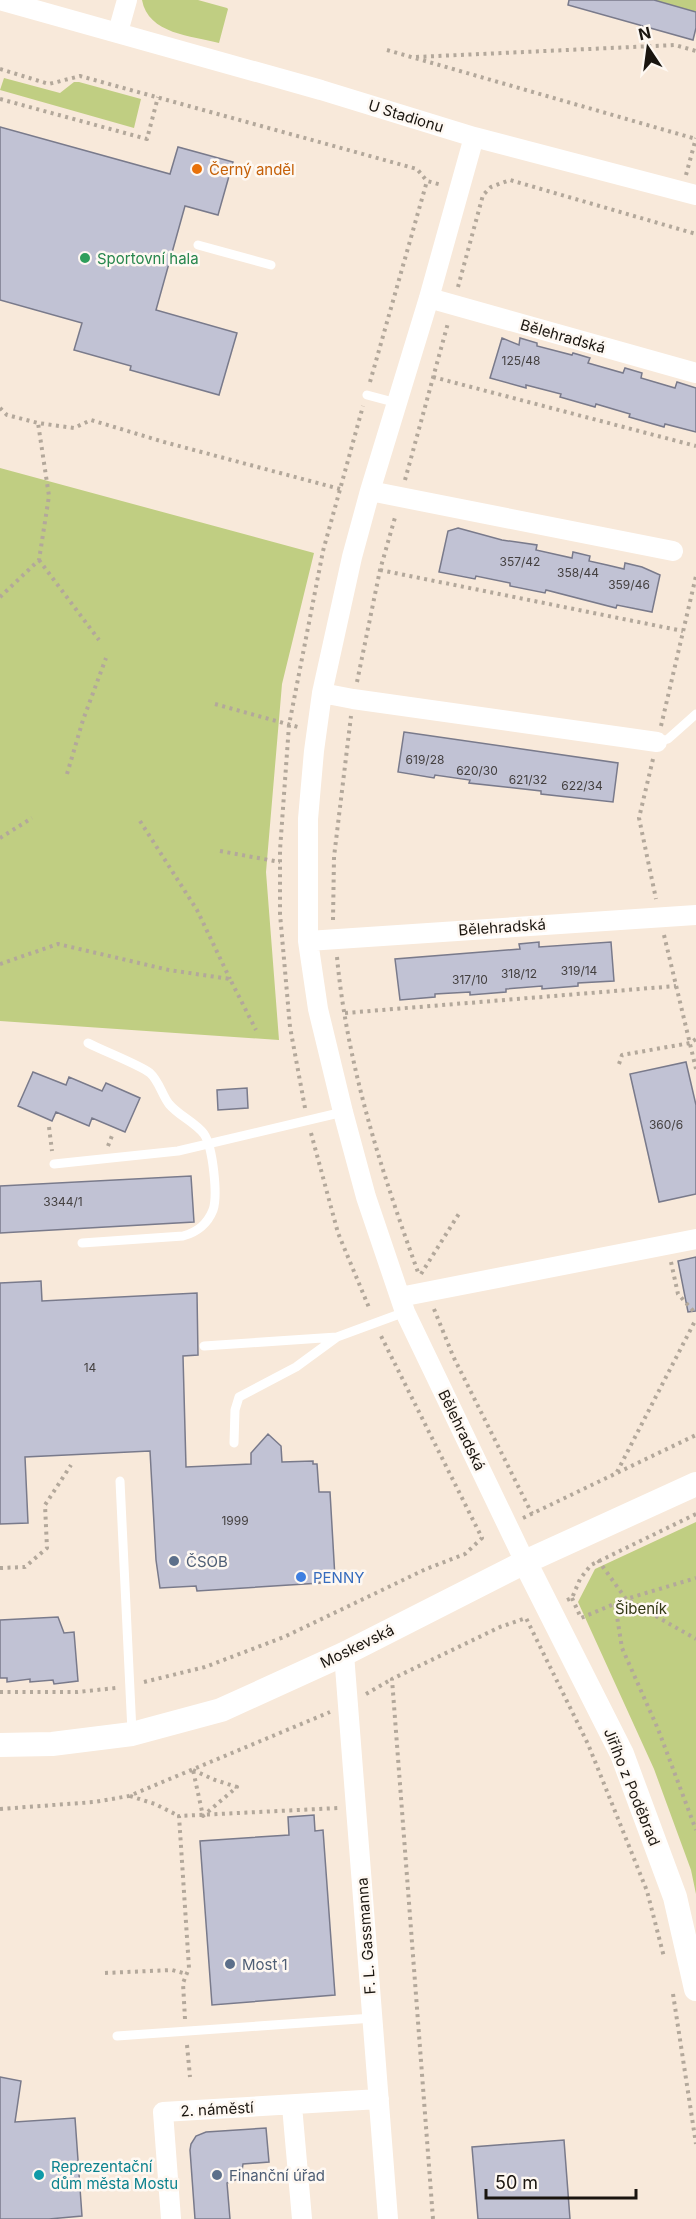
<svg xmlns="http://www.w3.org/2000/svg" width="696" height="2219" viewBox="0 0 696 2219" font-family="Inter,sans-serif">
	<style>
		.green { fill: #c0ce82 }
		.building { fill: #c1c2d4; stroke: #797a8b; stroke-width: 1.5 }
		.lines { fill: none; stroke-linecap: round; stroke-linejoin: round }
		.path { stroke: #b3a89b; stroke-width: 4; stroke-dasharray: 3 4.5; stroke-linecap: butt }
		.service { stroke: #fff; stroke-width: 9 }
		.minor { stroke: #fff; stroke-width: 20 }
		.tertiary { stroke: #fff; stroke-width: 24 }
		.food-dot { fill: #e8710a; stroke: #fef8f2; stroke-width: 2 }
		.leisure-dot { fill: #2e9e5b; stroke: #fef8f2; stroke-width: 2 }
		.service-dot { fill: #5c6f8a; stroke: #fef8f2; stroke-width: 2 }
		.shop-dot { fill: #3f7fe0; stroke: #fef8f2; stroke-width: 2 }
		.culture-dot { fill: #0f9aa8; stroke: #fef8f2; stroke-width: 2 }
		.labels { text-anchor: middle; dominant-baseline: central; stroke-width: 5; stroke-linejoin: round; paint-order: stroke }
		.number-label { font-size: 12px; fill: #444040 }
		.street-label { font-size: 15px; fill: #1a150f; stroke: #fef8f2 }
		.food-label { font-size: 15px; fill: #c56008; stroke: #fef8f2; text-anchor: start }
		.leisure-label { font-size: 15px; fill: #27864d; stroke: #fef8f2; text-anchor: start }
		.service-label { font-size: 15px; fill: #4e5e75; stroke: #fef8f2; text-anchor: start }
		.shop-label { font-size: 15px; fill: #366cbe; stroke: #fef8f2; text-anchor: start }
		.park-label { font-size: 15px; fill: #323814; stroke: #fef8f2 }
		.culture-label { font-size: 15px; fill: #0d838f; stroke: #fef8f2; text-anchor: start }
	</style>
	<rect width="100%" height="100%" fill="#f8e9da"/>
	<path class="green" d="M142 0H198L227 8 228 9 219 43C192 36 148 34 142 0Z
		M654 0H696V12Z
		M4 78 60 93 74 82H79L141 99 134 128 0 90Z
		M0 468 314 553 282 684 266 872 279 1040 0 1021Z
		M696 1522V1894L691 1870 654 1769 578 1602 595 1569Z"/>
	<path class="building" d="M569 0H654L696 12V28L693 40 568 5Z
		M0 127 170 174 178 147 233 162 218 215 185 206 156 310 237 333 219 395 130 370 131 366 74 350 82 323 0 300Z
		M502 338 519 345 520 338 537 343V346L572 355 573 353 590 358 588 363 623 373 625 368 642 373 641 378 675 388 677 382 696 388V432L665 424 664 427 629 417 630 414 596 404 595 407 560 397 561 394 526 385V388L490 378Z
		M458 528 502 540 537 545 536 550 572 558 573 552 590 556 589 561 607 565 624 569 625 563 642 567 660 575 652 612 617 605 616 608 546 590 545 593 510 586V583L476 576 475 579 439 572 448 531Z
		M404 732 618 763 613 802 541 794V791L469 783 470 780 435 775 434 778 398 772Z
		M539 942V947L611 942 614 981 578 983V986L542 989V986L506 989V992L470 995V992L435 994V997L400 1000 395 959 520 949 519 944Z
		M686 1062 696 1105V1194L659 1202 630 1074Z
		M33 1072 66 1085 69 1077 102 1091 106 1083 140 1098 125 1132 92 1118 89 1126 56 1112 52 1121 18 1106Z
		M247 1088 248 1108 218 1110 217 1090Z
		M191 1176 194 1222 0 1233V1186Z
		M696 1257V1311L688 1312 678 1261Z
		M41 1281 42 1301 197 1293 198 1355 183 1356 186 1467 251 1464V1453L268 1434 281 1446 282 1462 313 1461V1464H317L319 1492H330L335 1578 319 1579 320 1583 197 1591 196 1586 160 1588 156 1560 150 1451 25 1457 28 1523 0 1524V1283Z
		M58 1617 64 1633 74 1632 78 1681 54 1684 53 1680 30 1682V1679L7 1682V1678H0V1620Z
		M314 1815 315 1831 323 1830 335 1995 212 2005 200 1841 289 1835 288 1817Z
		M0 2077 21 2081 15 2122 75 2118 82 2216 49 2219H0Z
		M266 2128 269 2162 243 2164 241 2178 227 2183 230 2219H195L190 2150 191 2144 196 2136 206 2132Z
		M564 2140 570 2219H478L472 2147Z"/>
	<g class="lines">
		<path class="path" d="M387 50 696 139
			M416 57 675 45 696 51
			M0 69 49 84 80 76 417 169 427 181 442 185
			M0 99 147 139 158 97
			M686 175 696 138
			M458 287 483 195 491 187 510 180 696 234
			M433 377 696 446
			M370 382 427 181
			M0 408 7 415 38 423 74 428 91 420 164 442 340 489
			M405 480 448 323
			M39 560 99 640
			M380 570 683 631
			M0 597 39 560 49 496 38 423
			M357 682 380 570 396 514
			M215 704 298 727
			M661 726 696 576
			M653 759 639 818 656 899
			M67 774 83 720 106 658
			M140 821 197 910 230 979
			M0 838 32 818
			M220 851 280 862
			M333 920 334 857 351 716
			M664 935 696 1069
			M337 957C347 1066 382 1173 419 1275
			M0 964 58 944 169 970 230 979 256 1030
			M345 1013 676 986
			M619 1064 622 1055 690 1043 696 1039
			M305 1108 290 1027 280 914V850L289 725 323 551 363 406
			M49 1127 52 1151
			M311 1133 338 1233 370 1310
			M108 1146 113 1133
			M671 1262 678 1294 696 1314
			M421 1274 460 1212
			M434 1309 453 1356 532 1514
			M617 1472 696 1319
			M523 1518 696 1435
			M598 1560 626 1599 696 1578
			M0 1568 25 1567 47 1548 45 1505 71 1465
			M572 1598 581 1618 626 1599 696 1639
			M567 1600 572 1598 580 1579 591 1565 696 1514
			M615 1604 622 1648 658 1729 696 1830
			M144 1682 205 1667 284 1637 426 1569 465 1554 482 1538 380 1334
			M0 1692H77L116 1688
			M366 1694 392 1679
			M193 1770 215 1780 237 1787 203 1816Z
			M130 1796 155 1804 179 1816
			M0 1809 94 1802 129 1796 330 1712
			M105 1973 172 1970 187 1974
			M673 1994 696 2144
			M185 2019 183 1983 189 1968 179 1816 338 1808
			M187 2045 190 2077
			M433 2219 392 1679 500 1627 526 1618 588 1744 647 1891 664 1957"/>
		<path class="service" d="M198 245 271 265
			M367 395 397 403
			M657 742 668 739 696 714
			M54 1164 178 1151 343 1112
			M82 1243 183 1236C197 1232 207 1225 213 1210 218 1196 213 1147 204 1134 195 1122 179 1116 169 1104 162 1095 159 1081 150 1073 140 1065 101 1050 88 1043
			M204 1346 337 1337
			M234 1443 235 1410 239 1397 296 1367 337 1337 405 1312
			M120 1481 132 1732
			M117 2036 373 2018"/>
		<path class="minor" d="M0 0 321 90 474 137 696 195
			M118 32 127 0
			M474 137 429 298 370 491 352 557 322 693 314 751 308 819V941L318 1009 343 1112 366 1197 405 1312 525 1562
			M429 298 696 373
			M370 491 673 551
			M322 693 353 699 657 742
			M308 941 696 915
			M400 1297 696 1239
			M344 1654 388 2219
			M292 2106 302 2219
			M171 2219 163 2112 379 2099"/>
		<path class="tertiary" d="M525 1562 622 1754 675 1897 696 1989
			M0 1745 52 1744 132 1734 221 1710 344 1654 525 1562 696 1484"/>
	</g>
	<circle class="food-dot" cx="197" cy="169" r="6"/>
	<circle class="leisure-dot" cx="85" cy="258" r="6"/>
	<g class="service-dot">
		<circle cx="174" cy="1561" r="6"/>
		<circle cx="230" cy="1964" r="6"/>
		<circle cx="217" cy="2175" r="6"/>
	</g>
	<circle class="shop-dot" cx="301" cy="1577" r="6"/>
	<circle class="culture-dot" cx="39" cy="2175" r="6"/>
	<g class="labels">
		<g class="number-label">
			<text x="521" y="360">125/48</text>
			<text x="520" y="561">357/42</text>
			<text x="578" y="572">358/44</text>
			<text x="629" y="584">359/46</text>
			<text x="425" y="759">619/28</text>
			<text x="477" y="770">620/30</text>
			<text x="528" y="779">621/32</text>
			<text x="582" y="785">622/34</text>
			<text x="579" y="970">319/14</text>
			<text x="519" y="973">318/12</text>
			<text x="470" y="979">317/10</text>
			<text x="666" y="1124">360/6</text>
			<text x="63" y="1201">3344/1</text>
			<text x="90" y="1367">14</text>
			<text x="235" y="1520">1999</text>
		</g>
		<g class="street-label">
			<text transform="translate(406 116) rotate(17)">U Stadionu</text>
			<text transform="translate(563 336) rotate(16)">Bělehradská</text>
			<text transform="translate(502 927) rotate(-4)">Bělehradská</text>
			<text transform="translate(462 1430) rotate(64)">Bělehradská</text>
			<text transform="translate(357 1646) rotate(-26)">Moskevská</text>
			<text transform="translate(632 1787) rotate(68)">Jiřího z Poděbrad</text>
			<text transform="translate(366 1936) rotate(-94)">F. L. Gassmanna</text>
			<text transform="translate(217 2109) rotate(-3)">2. náměstí</text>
		</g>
		<g class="food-label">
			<text x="209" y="169">Černý anděl</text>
		</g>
		<g class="leisure-label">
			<text x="97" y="258">Sportovní hala</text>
		</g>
		<g class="service-label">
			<text x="186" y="1561">ČSOB</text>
			<text x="242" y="1964">Most 1</text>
			<text x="229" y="2175">Finanční úřad</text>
		</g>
		<g class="shop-label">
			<text x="313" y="1577">PENNY</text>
		</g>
		<g class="park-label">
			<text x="641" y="1608">Šibeník</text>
		</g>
		<g class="culture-label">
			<text x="51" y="2166">Reprezentační<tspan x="51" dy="17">dům města Mostu</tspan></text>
		</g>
	</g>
	<g transform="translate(648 48) rotate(347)" stroke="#fef8f2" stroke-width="4.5" paint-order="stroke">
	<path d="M0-4.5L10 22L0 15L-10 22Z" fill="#1a150f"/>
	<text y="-9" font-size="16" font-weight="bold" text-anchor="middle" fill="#1a150f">N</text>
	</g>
	<path d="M486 2189v9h150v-9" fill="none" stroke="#1a150f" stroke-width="3"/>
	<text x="495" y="2189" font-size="18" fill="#1a150f" stroke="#fef8f2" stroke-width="4.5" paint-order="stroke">50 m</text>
</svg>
